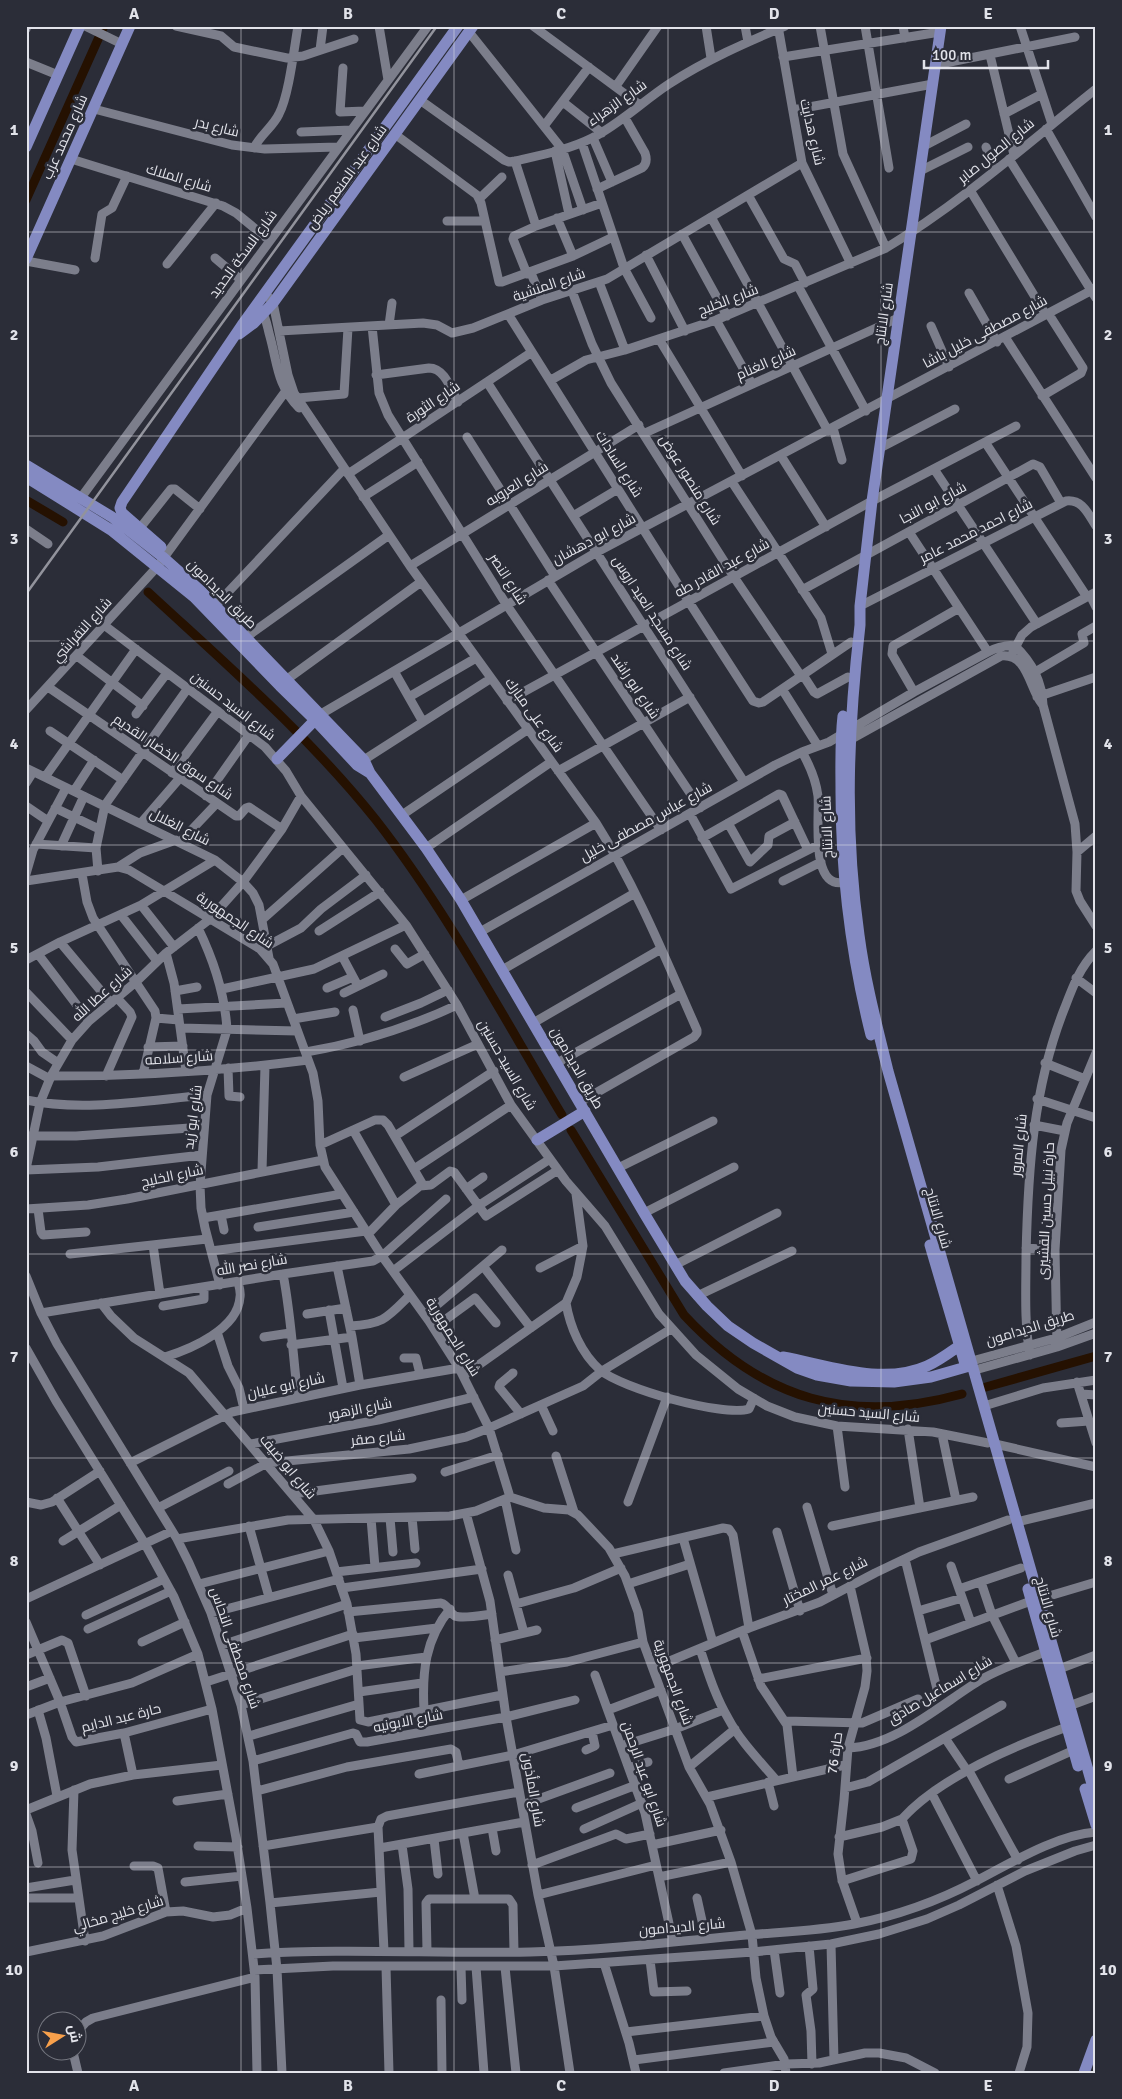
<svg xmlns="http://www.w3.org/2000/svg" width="1122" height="2099" viewBox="0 0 1122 2099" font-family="Signika,Cairo,sans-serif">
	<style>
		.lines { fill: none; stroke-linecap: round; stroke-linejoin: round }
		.canal { stroke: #251101; stroke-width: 9 }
		.minor { stroke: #7c7e8b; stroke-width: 9 }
		.major { stroke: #848ac2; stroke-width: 11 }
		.rail { stroke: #92939c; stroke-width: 2.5 }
		.grid { fill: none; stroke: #e2e3ea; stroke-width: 1; stroke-opacity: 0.55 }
		.labels { text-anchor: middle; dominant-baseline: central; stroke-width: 5; stroke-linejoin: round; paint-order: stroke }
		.street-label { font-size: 14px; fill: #e2e3ea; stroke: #2b2d38 }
		.neatline { fill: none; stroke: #e2e3ea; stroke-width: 2 }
		.grid-label { font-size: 16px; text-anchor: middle; font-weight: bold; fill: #e2e3ea }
	</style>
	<rect width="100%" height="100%" fill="#2b2d38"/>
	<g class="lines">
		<path class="canal" d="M26 200 104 26
			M26 500 63 522
			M148 592C227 665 309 736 376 820 447 911 502 1015 562 1115
			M571 1130 684 1315C763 1400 850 1425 962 1394
			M986 1387 1096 1356"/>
		<path class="minor" d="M85 26 122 44
			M176 26 221 36 234 47 287 58 303 56 354 39
			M379 26 388 80
			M533 26 640 105
			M706 26 711 58
			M745 26 748 42
			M778 26 802 163 851 264
			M820 26 843 154 886 248
			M865 26 889 168
			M903 26 905 38
			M1020 26 1052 124
			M26 29 27 26
			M469 32 562 149 583 210
			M320 50 323 26
			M990 55 1014 155
			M783 57 940 32
			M26 62 58 75
			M935 65 1075 37
			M343 68 340 112 365 111
			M616 86 658 26
			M420 100 504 160 509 162 515 161C541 155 568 150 592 138 620 124 643 101 669 84 706 60 745 43 785 26
			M563 102 602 133
			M94 109 232 145 265 149 338 147
			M793 110 933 84
			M1004 114 1042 94
			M544 126 589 67
			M1046 129 1096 217
			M301 132 351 130
			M396 135 477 195 481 203 499 282H502L573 256 613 237
			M593 138 612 182
			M582 143 624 268 651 318
			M924 146 966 124
			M986 147 995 170
			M254 148C260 135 273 127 279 114 289 95 294 49 298 26
			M555 151 569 214
			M71 159 223 206 236 213 269 240
			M1009 159 1096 298
			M515 161 536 226
			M920 171 968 147
			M597 189 642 168C647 164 647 159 645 153L625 118
			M970 190 1046 315
			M748 195 784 259 795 264 805 283
			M479 199 502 177
			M711 217 828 431
			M557 218 573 256
			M447 221H484
			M682 234 727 316
			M646 255 685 331
			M95 258 102 214 112 208 127 176
			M215 258 241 280
			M26 261 75 270
			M167 264 216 203
			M531 273 542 300
			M527 274 513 239 514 236 536 226 602 203
			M599 282 625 350
			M798 286 866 411
			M572 291 592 344 611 383 734 577 801 676
			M969 293 997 342
			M266 294 273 303 288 375 294 393 410 566 596 823C637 888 666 960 697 1030V1033L694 1037 580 1102
			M261 311C266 317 267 325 269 333 278 364 276 384 299 408
			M508 314 689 602 753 701 759 703 763 702 851 642
			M716 320 752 384
			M389 325 392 303
			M372 326 379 393 388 415 506 604 661 830
			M931 326 949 367
			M279 331 423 323 437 325 452 333 473 328 542 300 607 279 802 163
			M1005 337 1096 478
			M659 339 742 476
			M376 375 429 368C445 368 451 390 458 402
			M551 380 586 360 625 350 716 320 886 248C961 203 1028 143 1096 89
			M487 382 744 782
			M1042 396 1081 373 1083 368 1048 313
			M298 398 344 394 348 328
			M833 428 842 460
			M645 433 898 318
			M467 437 555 576
			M985 442 1087 597
			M880 448 955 409
			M781 456 826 527
			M934 469 1037 624
			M348 474 532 352
			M732 482 821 618 832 654
			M363 497 418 462
			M80 499 428 26
			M573 516 618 489
			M140 528 171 489H175L200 509
			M26 529 48 544
			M909 532 988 652
			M410 566 639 425
			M548 580 700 808
			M802 590 1033 464 1040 467 1061 503
			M1090 595 1096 607
			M215 606 344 469
			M860 606 1066 501C1083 499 1088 514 1096 526
			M104 625 265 747 286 771 301 796 406 925 457 1005 511 1105 566 1181 605 1226 659 1314 696 1355 738 1389 767 1406 795 1417 837 1426 933 1432 988 1443
			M245 638 389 535
			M1013 652 1022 635 1031 627 1096 592
			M77 656 143 706
			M394 671 423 722
			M1035 672 1084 643 1082 634 1096 626
			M803 675 814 692 817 694 848 677
			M286 680 421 582
			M48 687 236 816H239L246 808 249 807 282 829
			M782 689 818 746
			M914 692 892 654 893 646 959 608
			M409 697 476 658
			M1037 697 1096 677
			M507 701 872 501 1016 426
			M26 710 157 567 285 392
			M136 714 167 673
			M321 714 597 552 1096 288
			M50 731 123 780
			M846 742 1001 656C1028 653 1029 688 1042 704
			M802 752C810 766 816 780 818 796 820 815 809 891 845 882
			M359 763 490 679
			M26 768 215 860 243 882 253 893 259 905 269 958
			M558 771 690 697
			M172 773 218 711
			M45 777 136 649
			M26 783 33 772
			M74 791 94 760
			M206 796 249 735
			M26 806 48 821
			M55 808 99 829
			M690 814 731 889 818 845
			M402 815 527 730
			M141 823 179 779
			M728 823 750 862 768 845 769 836 795 822
			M702 838 779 794 782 795 808 850
			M180 842 217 803
			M36 844 96 848
			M61 846 84 796
			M426 848 551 762
			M1077 852 1096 836
			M118 867 140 853 176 840
			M98 871 96 848 105 805 188 688
			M26 874 33 850 66 788
			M82 874 87 902 93 918 155 1011 156 1018 143 1074
			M26 881 118 867 129 870 260 949 273 964 313 1073 318 1101 320 1145 325 1167 382 1256 429 1321 459 1368 489 1428 510 1497 544 1508 569 1510 578 1515 609 1548 625 1576 638 1612 643 1642 689 1767 710 1804 731 1862 752 1935 756 1978 764 2016 771 2037 784 2059 786 2073
			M783 881 821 862
			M461 900 596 823
			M141 905 174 947
			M121 915 157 961
			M263 919 343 848
			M198 928C214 961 225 993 227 1030L207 1095 200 1185 201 1208 205 1228 220 1285
			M319 931 380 892
			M480 932 775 765 802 752 829 742 914 692 988 652C997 647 1005 645 1015 646 1032 662 1042 681 1043 705L1075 824 1077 852 1076 891 1080 901 1096 926
			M60 942 111 1003
			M267 946 301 928 321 909 366 875
			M395 949 407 964 425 954
			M166 953 174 983 186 1071
			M38 954 89 1021
			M342 956 358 986
			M26 960 60 942 141 905 215 860
			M502 970 635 893
			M1076 978 1096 993
			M327 988 353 977
			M222 989 314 969 406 925
			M175 991 197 987
			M26 992 72 1040
			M344 993 383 974
			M178 1009 286 1003
			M353 1010 360 1041
			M385 1017 421 1003 448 990
			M156 1018 179 1020
			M293 1019 335 1012
			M533 1023 661 949
			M181 1028 297 1031
			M26 1034 34 1041 42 1052 58 1063
			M148 1047 183 1046
			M306 1052C359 1043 408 1028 457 1005
			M557 1063 681 994
			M1045 1063 1085 1079
			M26 1066 50 1079
			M228 1068 229 1096 240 1097
			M51 1076C137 1076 223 1071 308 1060
			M106 1076 132 1017 130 1012 117 998
			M404 1077 478 1044
			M1037 1099 1096 1118
			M26 1100C85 1112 148 1100 207 1095
			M1034 1125 1065 1131
			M353 1130 396 1205
			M26 1136H76L204 1127
			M395 1136 494 1071
			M320 1145 375 1120H383L388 1125 423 1185
			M618 1168 713 1121
			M26 1169 40 1103 51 1076 72 1040 89 1021 137 981 166 953 210 919 243 882 282 829 301 796
			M414 1169 511 1105
			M26 1170 98 1167 202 1155
			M262 1171 265 1066
			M466 1189 483 1177
			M26 1209 88 1205 127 1199 323 1160
			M38 1209 41 1232 43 1235 86 1232
			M644 1213 734 1167
			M221 1215 224 1230
			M203 1218 342 1194
			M258 1227 354 1212
			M368 1234 396 1205 420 1186 431 1185 450 1171 454 1172 486 1216 558 1170
			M153 1245 160 1294
			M1026 1248 1055 1250
			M211 1251 366 1231
			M70 1254 207 1239
			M675 1265 777 1213
			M337 1266 352 1337 360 1385
			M483 1266 531 1328
			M540 1268 583 1246
			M393 1271 478 1206 550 1159
			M283 1274C291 1315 293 1356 298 1398
			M26 1276 41 1313 57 1344 177 1539 189 1563 211 1613 241 1705 253 1761 270 1903 277 1969 282 2073
			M697 1296 792 1251
			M101 1303 111 1316 134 1338 189 1373 314 1520 329 1551 347 1604 356 1654 360 1720 368 1722 502 1695
			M566 1303C570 1327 581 1353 600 1370 621 1388 722 1417 749 1409L754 1398
			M163 1306 204 1299V1287
			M329 1310 343 1388
			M41 1313 283 1274 373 1261 382 1256 446 1199
			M307 1314 346 1308
			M425 1315 502 1250
			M350 1326C384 1324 387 1318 410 1295
			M434 1328 475 1298 496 1323
			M217 1332 228 1366 239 1388 244 1409
			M264 1337 290 1333
			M291 1345 352 1337
			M1057 1347 1055 1250 1061 1150 1067 1123 1096 1053
			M26 1348 56 1401 145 1544 174 1597 198 1654 212 1709 236 1838 247 1908 255 1977 257 2073
			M1030 1355C1024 1322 1026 1289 1026 1256 1028 1170 1033 1087 1065 1007 1073 986 1080 967 1096 951
			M165 1357C191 1349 238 1329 240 1297 241 1292 239 1286 238 1282
			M404 1358H416L420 1374
			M972 1361 1056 1338 1096 1322
			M975 1370 1057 1347 1096 1333
			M513 1373 500 1384 499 1387 521 1414
			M463 1376 566 1303 577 1277 583 1246 576 1194
			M1077 1382 1096 1443
			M1081 1394 1096 1395
			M541 1405 553 1431
			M984 1406 1043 1388 1096 1380
			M1061 1423 1089 1421
			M837 1426 845 1487
			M908 1429 920 1508
			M942 1434 956 1500
			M251 1444 378 1420 474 1397
			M995 1444 1096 1467
			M556 1456 574 1512
			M130 1463 232 1412 360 1385 459 1368
			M445 1472 498 1455
			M228 1484 267 1463 409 1449 466 1437 489 1428 583 1386 602 1371 671 1329
			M293 1494 412 1478
			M57 1498 100 1565
			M505 1499 516 1550
			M26 1502 41 1505 52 1502 100 1471
			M628 1502 667 1397
			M807 1507 833 1595
			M158 1508 229 1471
			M466 1513 490 1601 506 1717 538 1895 554 1966 570 2073
			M412 1517 415 1549
			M371 1518 375 1567
			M390 1518 393 1552
			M1017 1522 1096 1503
			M249 1526 269 1597
			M832 1526 973 1497
			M777 1532 800 1611
			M683 1538 713 1643
			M177 1539 288 1520 450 1516 476 1511 510 1497
			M63 1541 121 1505
			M613 1554 723 1528 729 1529 733 1535 749 1628
			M905 1559 937 1689
			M951 1566 971 1623
			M336 1572 416 1563
			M508 1575 524 1633
			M981 1582 992 1615 1016 1663
			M199 1584 329 1551
			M628 1584 690 1564
			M850 1586 866 1655 867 1671 865 1687 848 1748 844 1800 838 1854 842 1880 857 1923
			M342 1588 482 1569
			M959 1589 1021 1568
			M26 1599 172 1531
			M1039 1599 1096 1582
			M516 1604 574 1588 621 1568
			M918 1611 962 1598
			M348 1612 441 1603C449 1605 448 1612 455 1616 462 1619 484 1615 492 1614
			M211 1613 339 1579
			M86 1615 164 1579
			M26 1622 60 1702 72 1737 76 1742 124 1733 212 1709
			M88 1629 171 1591
			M742 1631 761 1686 787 1725 793 1777
			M354 1638 437 1628
			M495 1640 537 1630
			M925 1640 1031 1601
			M142 1642 185 1622
			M222 1645 347 1604
			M700 1649C708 1672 715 1696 728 1718 740 1741 759 1760 776 1780
			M26 1655 62 1640 68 1643 86 1696
			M357 1666 426 1657
			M653 1668 749 1628 820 1602 875 1573 919 1552 1008 1520
			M1059 1669 1096 1655
			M500 1672 567 1662 643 1642
			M595 1675 645 1813 673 1942
			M758 1679 867 1658
			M206 1682 353 1634
			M26 1687 50 1678
			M359 1692 422 1683
			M241 1705 357 1669
			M1069 1706 1096 1696
			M38 1710 46 1738 57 1796
			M424 1710C422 1673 425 1639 450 1609
			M608 1710 661 1690
			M26 1715 60 1702 132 1683 198 1654
			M786 1721 862 1723 918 1699
			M124 1733 133 1775
			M249 1736 359 1704
			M945 1738 968 1772
			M621 1746 675 1729 723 1710
			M848 1748C896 1746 942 1703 982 1679 1002 1668 1024 1660 1045 1652
			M586 1750 595 1746 592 1732
			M253 1761 353 1733 356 1734 360 1742H367L506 1717 575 1700
			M689 1767 735 1729
			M629 1768 648 1762
			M969 1771 1018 1860
			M419 1774 513 1755 613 1725
			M1009 1779 1074 1750
			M768 1782 774 1806
			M845 1788 868 1782 1002 1705
			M74 1790 72 1850 85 1941
			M257 1791 347 1767 451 1749 456 1752 459 1766
			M932 1794 977 1881
			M707 1797 845 1765
			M177 1801 228 1794
			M522 1805 610 1773
			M576 1808 636 1785
			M26 1810 90 1784 133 1775 222 1765
			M26 1814 32 1831 38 1863
			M492 1828 496 1851
			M584 1829 642 1803
			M463 1833 475 1899
			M839 1837 882 1827 902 1819
			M434 1839 438 1874
			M402 1845 408 1889 409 1951
			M652 1845 721 1830
			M198 1846 238 1847
			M263 1846 378 1827
			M380 1848 524 1822
			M532 1865 616 1834 626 1839 650 1834
			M134 1866H153L158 1868 166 1912
			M659 1877 731 1862
			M842 1881 911 1859 913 1851 902 1819C939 1778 1014 1746 1067 1727
			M185 1882 242 1876
			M997 1885 1016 1946 1028 2013 1027 2047 1019 2073
			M26 1888 75 1880
			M538 1895 656 1865
			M26 1898H78
			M697 1898 706 1939
			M270 1903 381 1892
			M831 1944 834 2060
			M809 1946 813 1989 806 1995 811 2031 812 2064
			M774 1950 780 1993
			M384 1951 378 1827 381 1819 387 1816 519 1792
			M427 1951 426 1903 429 1899H509L513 1905 514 1952
			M26 1952 103 1936 166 1912 183 1911 213 1917 230 1915 247 1908
			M253 1954C345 1948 438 1954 530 1952 602 1950 674 1942 746 1935 782 1932 818 1931 854 1924 896 1916 938 1901 976 1881 1011 1863 1056 1835 1096 1832
			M650 1960 654 1992 687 1991
			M604 1963 629 2043 636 2073
			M386 1967 389 2073
			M461 1967 462 2000
			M476 1967 484 2073
			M505 1967 516 2073
			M254 1970 333 1966H554L753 1952 831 1944 879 1934 927 1919 959 1905 1025 1871 1075 1851 1096 1845
			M441 2000 442 2073
			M78 2031 86 2022 93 2018 255 1977
			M626 2032 764 2016
			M73 2052 78 2073
			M634 2060 774 2042
			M724 2073 786 2064 819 2063 865 2053H879L906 2058 935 2073"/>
		<path class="major" d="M941 26 872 501 860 606V625C848 729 844 830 859 935 865 981 877 1026 888 1071L1096 1798
			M26 147 80 26
			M26 259 130 26
			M239 334 254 323 273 303 473 26
			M26 465 112 517 164 558 201 591 364 760 370 773 426 848 461 900 644 1213 685 1281 707 1306 728 1326 753 1343 797 1368 817 1375 851 1381 894 1382 931 1377 966 1367
			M26 477 111 530 194 597 280 686 315 720 357 765 370 773
			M161 547 122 513 120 508 122 502 242 325 458 26
			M843 716C840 742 841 767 841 793 841 875 851 955 871 1035
			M277 759 315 720
			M537 1140 585 1111
			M930 1245 965 1364
			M783 1357C828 1365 882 1386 927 1366 938 1361 949 1353 959 1346
			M1028 1589 1078 1766
			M1085 1789 1096 1825
			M1084 2073 1096 2040"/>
		<path class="rail" d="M26 594 437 26"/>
	</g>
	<path class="grid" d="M241 26V2073M454 26V2073M668 26V2073M881 26V2073M26 232H1096M26 436H1096M26 641H1096M26 845H1096M26 1050H1096M26 1254H1096M26 1458H1096M26 1663H1096M26 1867H1096"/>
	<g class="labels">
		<g class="street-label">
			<text transform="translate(617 103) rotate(-35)">شارع الزهراء</text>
			<text transform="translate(217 127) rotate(14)">شارع بدر</text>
			<text transform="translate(812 132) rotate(77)">شارع هدايت</text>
			<text transform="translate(65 137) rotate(-66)">شارع محمد عزب</text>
			<text transform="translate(996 151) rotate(-39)">شارع الصول صابر</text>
			<text transform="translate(347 177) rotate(-54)">شارع عبد المنعم رياض</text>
			<text transform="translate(179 178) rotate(17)">شارع الملاك</text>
			<text transform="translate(243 254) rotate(-54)">شارع السكة الحديد</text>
			<text transform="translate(549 285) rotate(-19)">شارع المنشية</text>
			<text transform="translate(728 300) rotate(-21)">شارع الخليج</text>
			<text transform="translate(884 314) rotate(-82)">شارع الانتاج</text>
			<text transform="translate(985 332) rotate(-28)">شارع مصطفى خليل باشا</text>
			<text transform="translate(766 363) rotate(-24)">شارع الغنام</text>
			<text transform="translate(433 402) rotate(-34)">شارع الثورة</text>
			<text transform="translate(619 464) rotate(58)">شارع السادات</text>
			<text transform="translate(690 480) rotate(58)">شارع منصور عوض</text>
			<text transform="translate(517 484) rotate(-32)">شارع العروبه</text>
			<text transform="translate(933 503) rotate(-28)">شارع ابو النجا</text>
			<text transform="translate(976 531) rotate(-27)">شارع احمد محمد عامر</text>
			<text transform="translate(594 539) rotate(-28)">شارع ابو دهشان</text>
			<text transform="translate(722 568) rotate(-29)">شارع عبد القادر طه</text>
			<text transform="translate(508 579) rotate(57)">شارع النصر</text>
			<text transform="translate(222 594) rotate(45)">طريق الديدامون</text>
			<text transform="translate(652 613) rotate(57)">شارع مسجد العيد اروس</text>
			<text transform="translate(82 630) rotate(-48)">شارع النقراشي</text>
			<text transform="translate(635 686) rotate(56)">شارع ابو راشد</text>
			<text transform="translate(233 706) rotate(38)">شارع السيد حسنين</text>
			<text transform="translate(534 715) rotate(54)">شارع على مبارك</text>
			<text transform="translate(173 757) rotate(34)">شارع سوق الخضار القديم</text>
			<text transform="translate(646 822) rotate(-29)">شارع عباس مصطفى خليل</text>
			<text transform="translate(180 827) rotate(27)">شارع الغلال</text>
			<text transform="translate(827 827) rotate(-92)">شارع الانتاج</text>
			<text transform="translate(235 920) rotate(34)">شارع الجمهورية</text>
			<text transform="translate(102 994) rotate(-42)">شارع عطا الله</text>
			<text transform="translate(179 1058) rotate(-4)">شارع سلامه</text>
			<text transform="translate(507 1065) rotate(60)">شارع السيد حسنين</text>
			<text transform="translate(577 1068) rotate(60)">طريق الديدامون</text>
			<text transform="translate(193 1117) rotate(-82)">شارع ابو زيد</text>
			<text transform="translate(1019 1145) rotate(-84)">شارع المرور</text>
			<text transform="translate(172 1176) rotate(-12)">شارع الخليج</text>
			<text transform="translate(1046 1211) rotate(-87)">حارة نبيل حسين القشيرى</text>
			<text transform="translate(938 1218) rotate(74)">شارع الانتاج</text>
			<text transform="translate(252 1265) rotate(-10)">شارع نصر الله</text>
			<text transform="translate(1030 1328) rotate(-17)">طريق الديدامون</text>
			<text transform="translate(453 1337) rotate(58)">شارع الجمهورية</text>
			<text transform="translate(286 1386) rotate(-12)">شارع ابو عليان</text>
			<text transform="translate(360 1409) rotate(-11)">شارع الزهور</text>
			<text transform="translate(869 1413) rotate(5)">شارع السيد حسنين</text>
			<text transform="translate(378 1438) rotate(-6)">شارع صقر</text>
			<text transform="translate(288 1467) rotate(50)">شارع ابو ضيف</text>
			<text transform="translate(825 1581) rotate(-26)">شارع عمر المختار</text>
			<text transform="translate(1048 1607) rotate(74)">شارع الانتاج</text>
			<text transform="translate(235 1648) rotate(71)">شارع مصطفى النحاس</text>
			<text transform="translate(673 1682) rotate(70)">شارع الجمهورية</text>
			<text transform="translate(940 1690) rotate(-31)">شارع اسماعيل صادق</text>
			<text transform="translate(121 1718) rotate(-14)">حارة عبد الدايم</text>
			<text transform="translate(408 1721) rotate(-11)">شارع الابونيه</text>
			<text transform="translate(835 1753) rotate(-82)">حارة 76</text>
			<text transform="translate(644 1774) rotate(71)">شارع ابو عبد الرحمن</text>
			<text transform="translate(533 1790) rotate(80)">شارع المأذون</text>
			<text transform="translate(118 1914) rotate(-17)">شارع خليج مخالي</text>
			<text transform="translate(682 1927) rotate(-5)">شارع الديدامون</text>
		</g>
	</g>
	<rect width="1122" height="2099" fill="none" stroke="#2b2d38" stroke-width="55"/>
	<g transform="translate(62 2036) rotate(79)"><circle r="24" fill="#2b2d38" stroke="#74767f"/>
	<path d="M0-4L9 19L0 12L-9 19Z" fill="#f8a04b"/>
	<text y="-8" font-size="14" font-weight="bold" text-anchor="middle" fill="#e2e3ea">ش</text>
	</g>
	<path d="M924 60v8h124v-8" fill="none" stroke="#e2e3ea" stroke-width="2.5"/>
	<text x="932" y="60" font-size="15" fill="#e2e3ea" stroke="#2b2d38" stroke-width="4" paint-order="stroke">100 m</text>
	<rect x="28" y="28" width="1066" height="2044" class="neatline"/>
	<g class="grid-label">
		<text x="134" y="19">A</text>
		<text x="348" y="19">B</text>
		<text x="561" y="19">C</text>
		<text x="774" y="19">D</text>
		<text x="988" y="19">E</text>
		<text x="14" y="135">1</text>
		<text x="1108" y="135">1</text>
		<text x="14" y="340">2</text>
		<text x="1108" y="340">2</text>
		<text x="14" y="544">3</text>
		<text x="1108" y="544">3</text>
		<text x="14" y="749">4</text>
		<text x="1108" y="749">4</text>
		<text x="14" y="953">5</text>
		<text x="1108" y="953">5</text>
		<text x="14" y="1157">6</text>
		<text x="1108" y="1157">6</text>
		<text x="14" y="1362">7</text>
		<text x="1108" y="1362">7</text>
		<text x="14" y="1566">8</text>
		<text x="1108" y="1566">8</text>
		<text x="14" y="1771">9</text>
		<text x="1108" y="1771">9</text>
		<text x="14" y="1975">10</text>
		<text x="1108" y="1975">10</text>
		<text x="134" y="2091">A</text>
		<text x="348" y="2091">B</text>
		<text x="561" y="2091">C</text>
		<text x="774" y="2091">D</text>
		<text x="988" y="2091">E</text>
	</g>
</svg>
